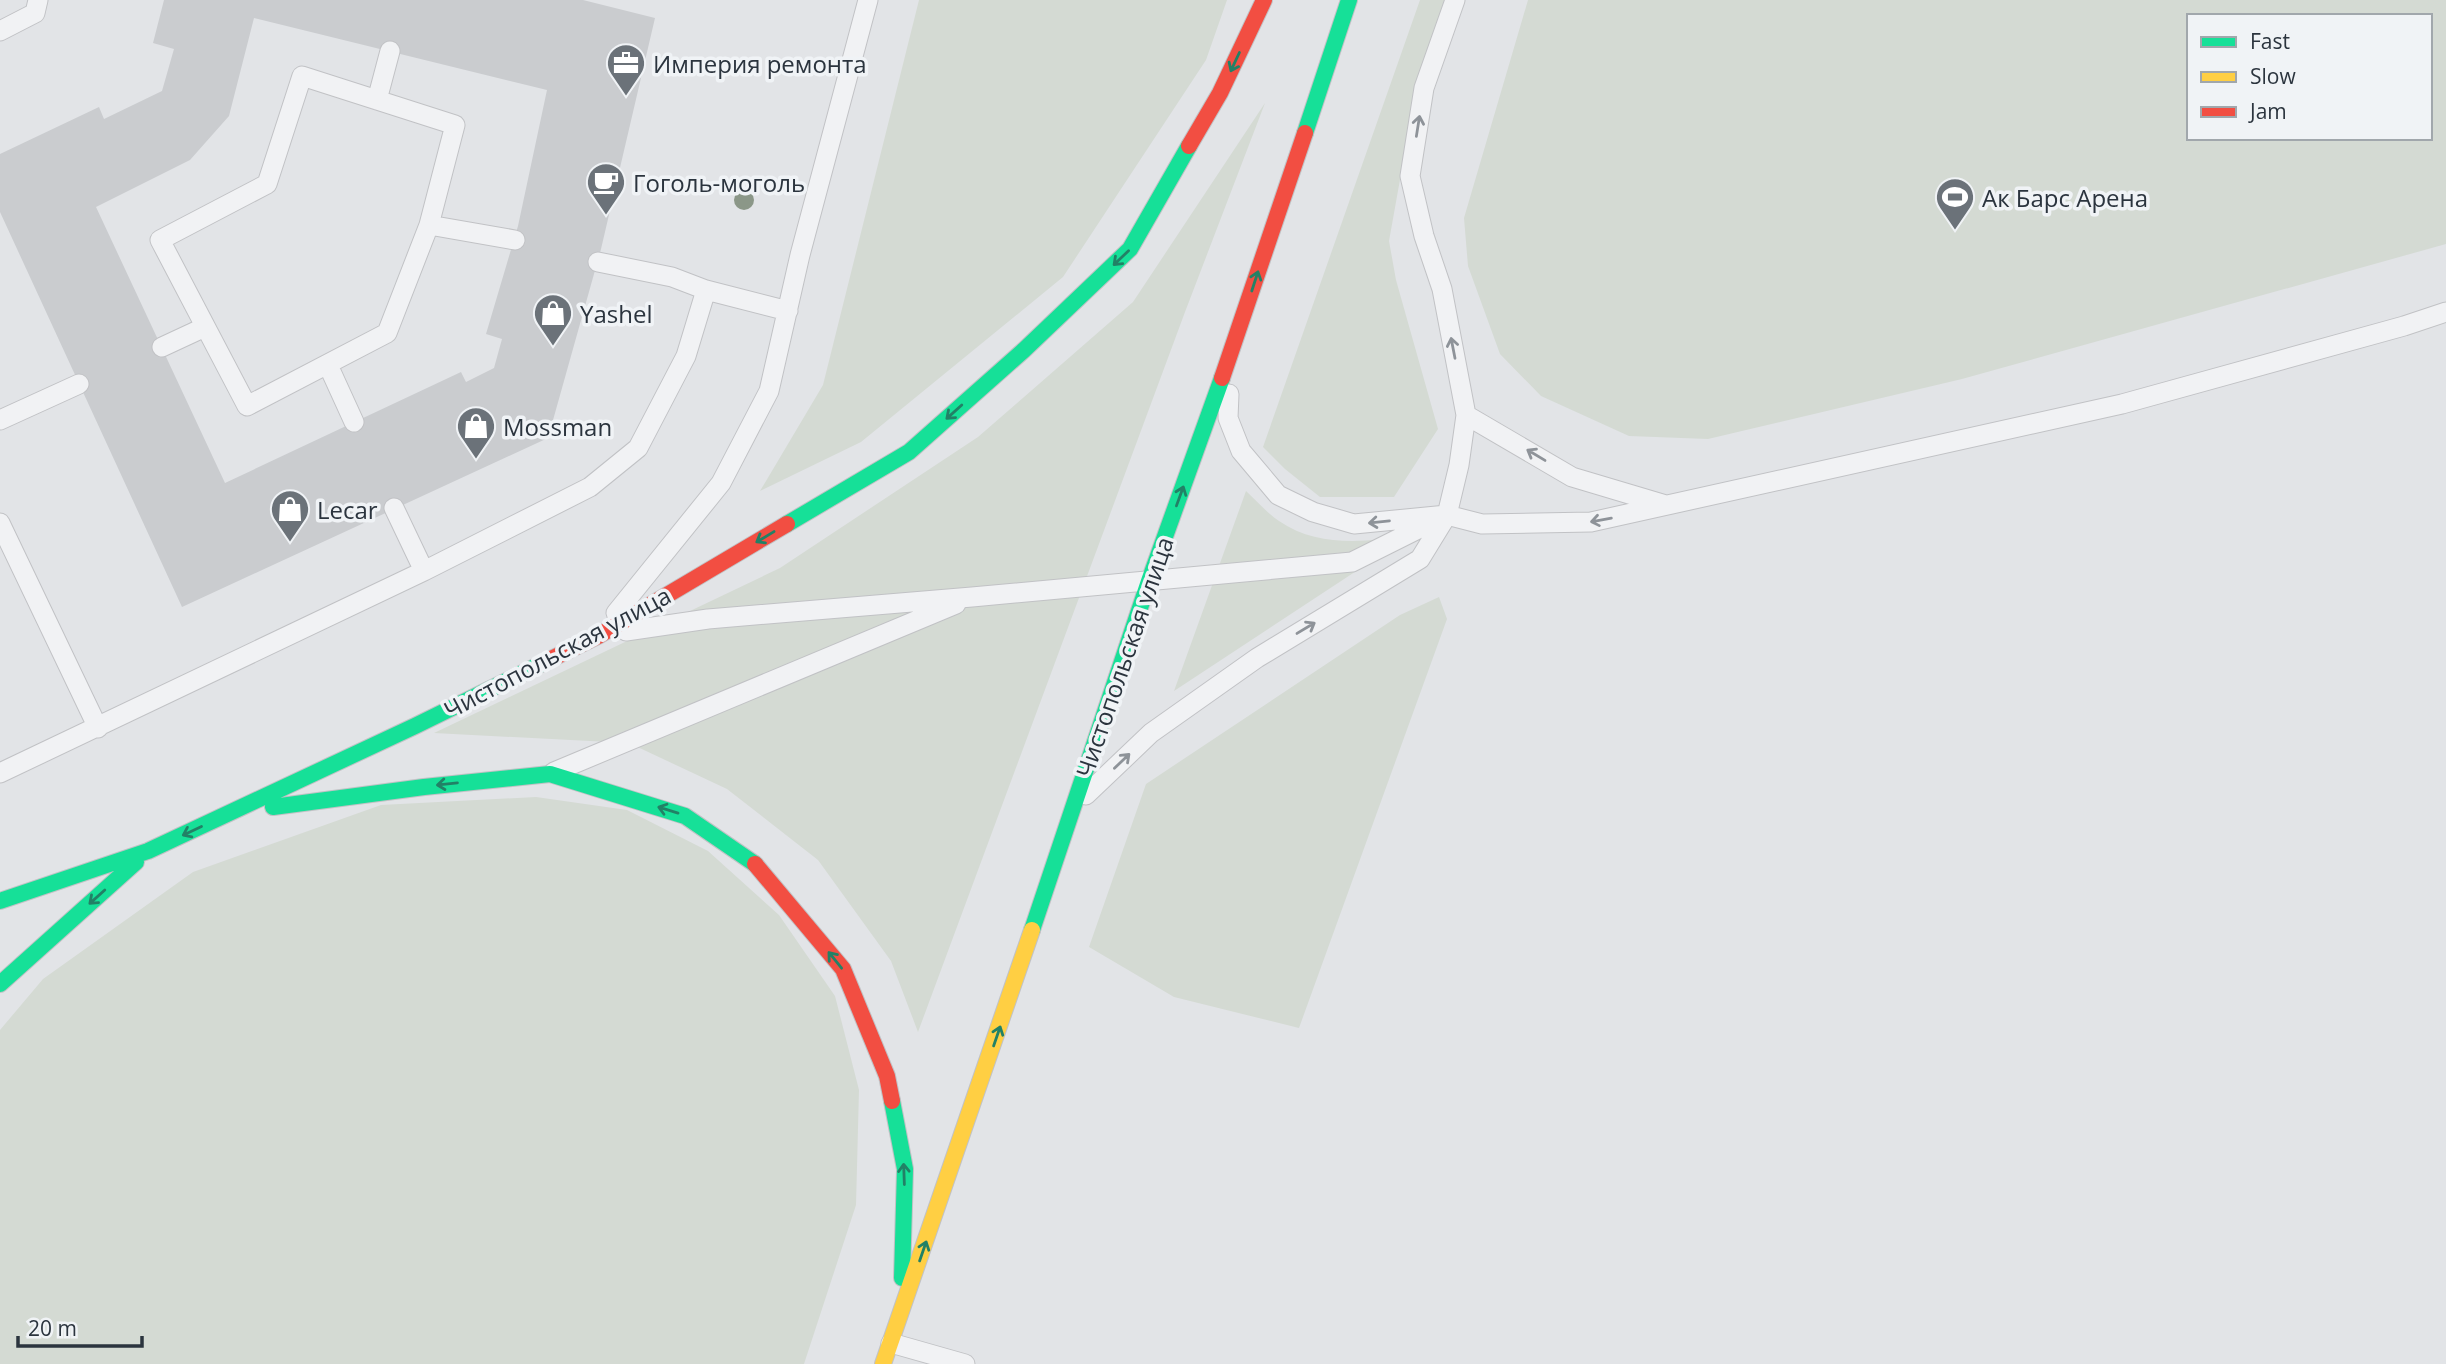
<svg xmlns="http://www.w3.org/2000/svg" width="2446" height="1364" viewBox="0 0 2446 1364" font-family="'Open Sans',sans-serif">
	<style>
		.green { fill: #d4dad3; fill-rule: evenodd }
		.building { fill: #cacccf; fill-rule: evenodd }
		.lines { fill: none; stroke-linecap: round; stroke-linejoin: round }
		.lane-casing { stroke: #c1c2c5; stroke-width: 21 }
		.fast-casing { stroke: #c1c2c5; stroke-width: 18 }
		.slow-casing { stroke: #c1c2c5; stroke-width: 18 }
		.jam-casing { stroke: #c1c2c5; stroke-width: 18 }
		.lane { stroke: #f1f2f4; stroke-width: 19 }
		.fast { stroke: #16e098; stroke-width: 16 }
		.slow { stroke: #ffcf43; stroke-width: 16 }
		.jam { stroke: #f24e42; stroke-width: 16 }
		.tree { fill: #8b9788 }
		.oneway { stroke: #228166 }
		.oneway2 { stroke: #8e9399 }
		.labels { text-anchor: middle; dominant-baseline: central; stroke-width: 7; stroke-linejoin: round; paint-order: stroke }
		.poi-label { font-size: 24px; fill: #2b343e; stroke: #f0f3f6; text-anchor: start }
		.street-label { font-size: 24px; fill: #2b343e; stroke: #f0f3f6 }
	</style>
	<rect width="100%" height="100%" fill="#e2e4e7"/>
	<path class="green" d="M919 0H1227L1206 60 1063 277 861 442 760 491 823 385Z
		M1420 0H1446L1401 174 1389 241 1396 280 1438 429 1394 497H1320L1285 469 1263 447Z
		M1528 0H2446V244L1962 379 1708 439 1629 436 1541 396 1500 354 1468 266 1464 218ZM2189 16H2430V138H2189Z
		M1265 103 1185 312 918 1032 891 961 818 860 727 789 629 743 434 733 780 568 978 437 1133 302Z
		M1246 491C1257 501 1267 513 1279 521 1318 548 1364 541 1408 537L1174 691Z
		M1439 597 1447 619 1299 1028 1174 997 1089 947 1146 784 1400 615Z
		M536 797 627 810 708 851 779 915 835 996 859 1090 856 1205 804 1364H0V1030L43 979 193 872 381 805Z"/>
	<path class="building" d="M164 0H583L655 18 601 249 548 438 182 607 0 212V154L99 107 104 119 162 91 174 49 153 43ZM254 18 547 90 518 226 486 334 502 339 494 368 466 382 461 372 225 483 96 207 190 160 229 116Z"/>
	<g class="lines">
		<g class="lane-casing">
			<path id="lane" d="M0 31 35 13 38 0
				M302 76 455 125 429 225 387 333 247 406 160 240 267 184Z
				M377 100 390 51
				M429 225 515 240
				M598 262 672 277 706 290 788 311
				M162 347 205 327
				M328 365 354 422
				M1229 394 1228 418 1241 451 1278 495 1313 512 1354 524 1447 515 1482 524 1591 522 2122 404 2404 326 2446 312
				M1466 415 1572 477 1666 505
				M0 420 79 384
				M394 508 424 571
				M0 523 98 728
				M616 613 721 483 769 391 800 255 868 0
				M626 631 708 619 972 597 1352 562 1436 520
				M554 772 956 604
				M0 773 424 571 590 487 638 448 686 356 706 290
				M1086 795 1151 733 1257 658 1420 559 1447 515 1459 465 1466 415 1442 289 1424 236 1410 176 1424 88 1455 0
				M891 1343 965 1364"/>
		</g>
		<g class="fast-casing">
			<path id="fast" d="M1305 133 1349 0
				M787 524 909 452 1024 350 1130 249 1189 146
				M273 807 424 787 550 774 685 816 755 864
				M0 901 148 851 415 726 545 662
				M1032 930 1149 581 1222 378
				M0 984 136 862
				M892 1101 905 1169 902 1278"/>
		</g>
		<g class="slow-casing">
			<path id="slow" d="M883 1364 1032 930"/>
		</g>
		<g class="jam-casing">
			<path id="jam" d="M1189 146 1220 93 1264 0
				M1222 378 1305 133
				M545 662 598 636 787 524
				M755 864 843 969 887 1076 892 1101"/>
		</g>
		<use href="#lane" class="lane"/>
		<use href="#fast" class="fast"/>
		<use href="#slow" class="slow"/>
		<use href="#jam" class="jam"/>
	</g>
	<circle class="tree" cx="744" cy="200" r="10"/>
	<defs><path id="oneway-shaft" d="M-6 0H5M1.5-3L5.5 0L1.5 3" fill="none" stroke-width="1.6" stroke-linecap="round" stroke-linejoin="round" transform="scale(1.75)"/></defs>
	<g class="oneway">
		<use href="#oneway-shaft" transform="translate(1235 62) rotate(115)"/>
		<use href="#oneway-shaft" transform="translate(1121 258) rotate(136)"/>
		<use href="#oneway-shaft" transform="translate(1255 281) rotate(-72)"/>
		<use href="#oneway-shaft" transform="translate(954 412) rotate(138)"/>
		<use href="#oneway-shaft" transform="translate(1180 496) rotate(-70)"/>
		<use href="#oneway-shaft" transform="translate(765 537) rotate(149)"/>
		<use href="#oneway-shaft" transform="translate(447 784) rotate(174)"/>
		<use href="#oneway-shaft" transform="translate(668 810) rotate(-163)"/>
		<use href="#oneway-shaft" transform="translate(192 831) rotate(155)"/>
		<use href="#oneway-shaft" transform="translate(97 897) rotate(138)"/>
		<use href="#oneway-shaft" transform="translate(835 960) rotate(-129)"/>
		<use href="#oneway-shaft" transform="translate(997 1036) rotate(-71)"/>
		<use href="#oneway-shaft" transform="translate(904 1174) rotate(-92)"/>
		<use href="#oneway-shaft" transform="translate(923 1251) rotate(-71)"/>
	</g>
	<g class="oneway2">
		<use href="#oneway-shaft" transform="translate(1418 126) rotate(-81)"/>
		<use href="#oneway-shaft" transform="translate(1453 348) rotate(-101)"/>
		<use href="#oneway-shaft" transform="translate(1536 455) rotate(-149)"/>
		<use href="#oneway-shaft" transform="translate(1601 520) rotate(170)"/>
		<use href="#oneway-shaft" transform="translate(1379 522) rotate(174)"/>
		<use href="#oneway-shaft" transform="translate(1306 628) rotate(-31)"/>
		<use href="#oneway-shaft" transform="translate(1122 761) rotate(-44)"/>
	</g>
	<defs>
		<g id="office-pin" transform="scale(2.0125)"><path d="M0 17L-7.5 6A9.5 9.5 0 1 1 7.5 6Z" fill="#6b7279" stroke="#f0f3f6"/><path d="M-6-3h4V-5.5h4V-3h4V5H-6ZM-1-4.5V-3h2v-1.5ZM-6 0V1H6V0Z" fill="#fff"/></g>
		<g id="cafe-pin" transform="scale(2.0125)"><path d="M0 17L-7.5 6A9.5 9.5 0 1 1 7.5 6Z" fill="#6b7279" stroke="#f0f3f6"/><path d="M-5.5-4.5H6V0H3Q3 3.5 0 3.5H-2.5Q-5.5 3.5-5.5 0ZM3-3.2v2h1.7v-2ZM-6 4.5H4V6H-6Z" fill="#fff"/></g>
		<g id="stadium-pin" transform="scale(2.0125)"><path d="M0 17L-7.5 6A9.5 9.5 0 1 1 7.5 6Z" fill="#6b7279" stroke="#f0f3f6"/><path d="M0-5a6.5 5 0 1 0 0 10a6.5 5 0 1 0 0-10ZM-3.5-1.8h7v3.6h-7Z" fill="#fff"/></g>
		<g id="shop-pin" transform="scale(2.0125)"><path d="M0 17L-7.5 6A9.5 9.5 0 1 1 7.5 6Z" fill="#6b7279" stroke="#f0f3f6"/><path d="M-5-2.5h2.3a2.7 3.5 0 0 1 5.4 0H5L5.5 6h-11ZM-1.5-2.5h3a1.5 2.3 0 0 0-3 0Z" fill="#fff"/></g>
	</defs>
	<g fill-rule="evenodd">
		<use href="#office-pin" x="626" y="63"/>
		<use href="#cafe-pin" x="606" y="182"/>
		<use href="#stadium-pin" x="1955" y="197"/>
		<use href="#shop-pin" x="553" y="313"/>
		<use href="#shop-pin" x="476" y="426"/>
		<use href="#shop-pin" x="290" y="509"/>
	</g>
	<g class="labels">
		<g class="poi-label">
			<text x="653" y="63">Империя ремонта</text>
			<text x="633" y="182">Гоголь-моголь</text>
			<text x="1982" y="197">Ак Барс Арена</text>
			<text x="580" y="313">Yashel</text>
			<text x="503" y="426">Mossman</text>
			<text x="317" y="509">Lecar</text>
		</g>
		<g class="street-label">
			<text transform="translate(557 652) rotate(-28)">Чистопольская улица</text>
			<text transform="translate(1124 657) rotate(-71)">Чистопольская улица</text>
		</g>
	</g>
	<rect x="2187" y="14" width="245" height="126" fill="#f0f3f6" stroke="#a1a7ac" stroke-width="2"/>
	<rect x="2201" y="37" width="35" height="10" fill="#16e098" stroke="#a1a7ac" stroke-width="2"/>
	<text x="2250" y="49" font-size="21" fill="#2b343e">Fast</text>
	<rect x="2201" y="72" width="35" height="10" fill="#ffcf43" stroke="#a1a7ac" stroke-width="2"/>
	<text x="2250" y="84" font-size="21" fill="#2b343e">Slow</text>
	<rect x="2201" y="107" width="35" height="10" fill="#f24e42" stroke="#a1a7ac" stroke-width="2"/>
	<text x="2250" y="119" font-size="21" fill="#2b343e">Jam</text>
	<path d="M18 1336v10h124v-10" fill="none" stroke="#2b343e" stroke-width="3.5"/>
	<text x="28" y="1336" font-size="21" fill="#2b343e" stroke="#f0f3f6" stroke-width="5" paint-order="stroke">20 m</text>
</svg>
